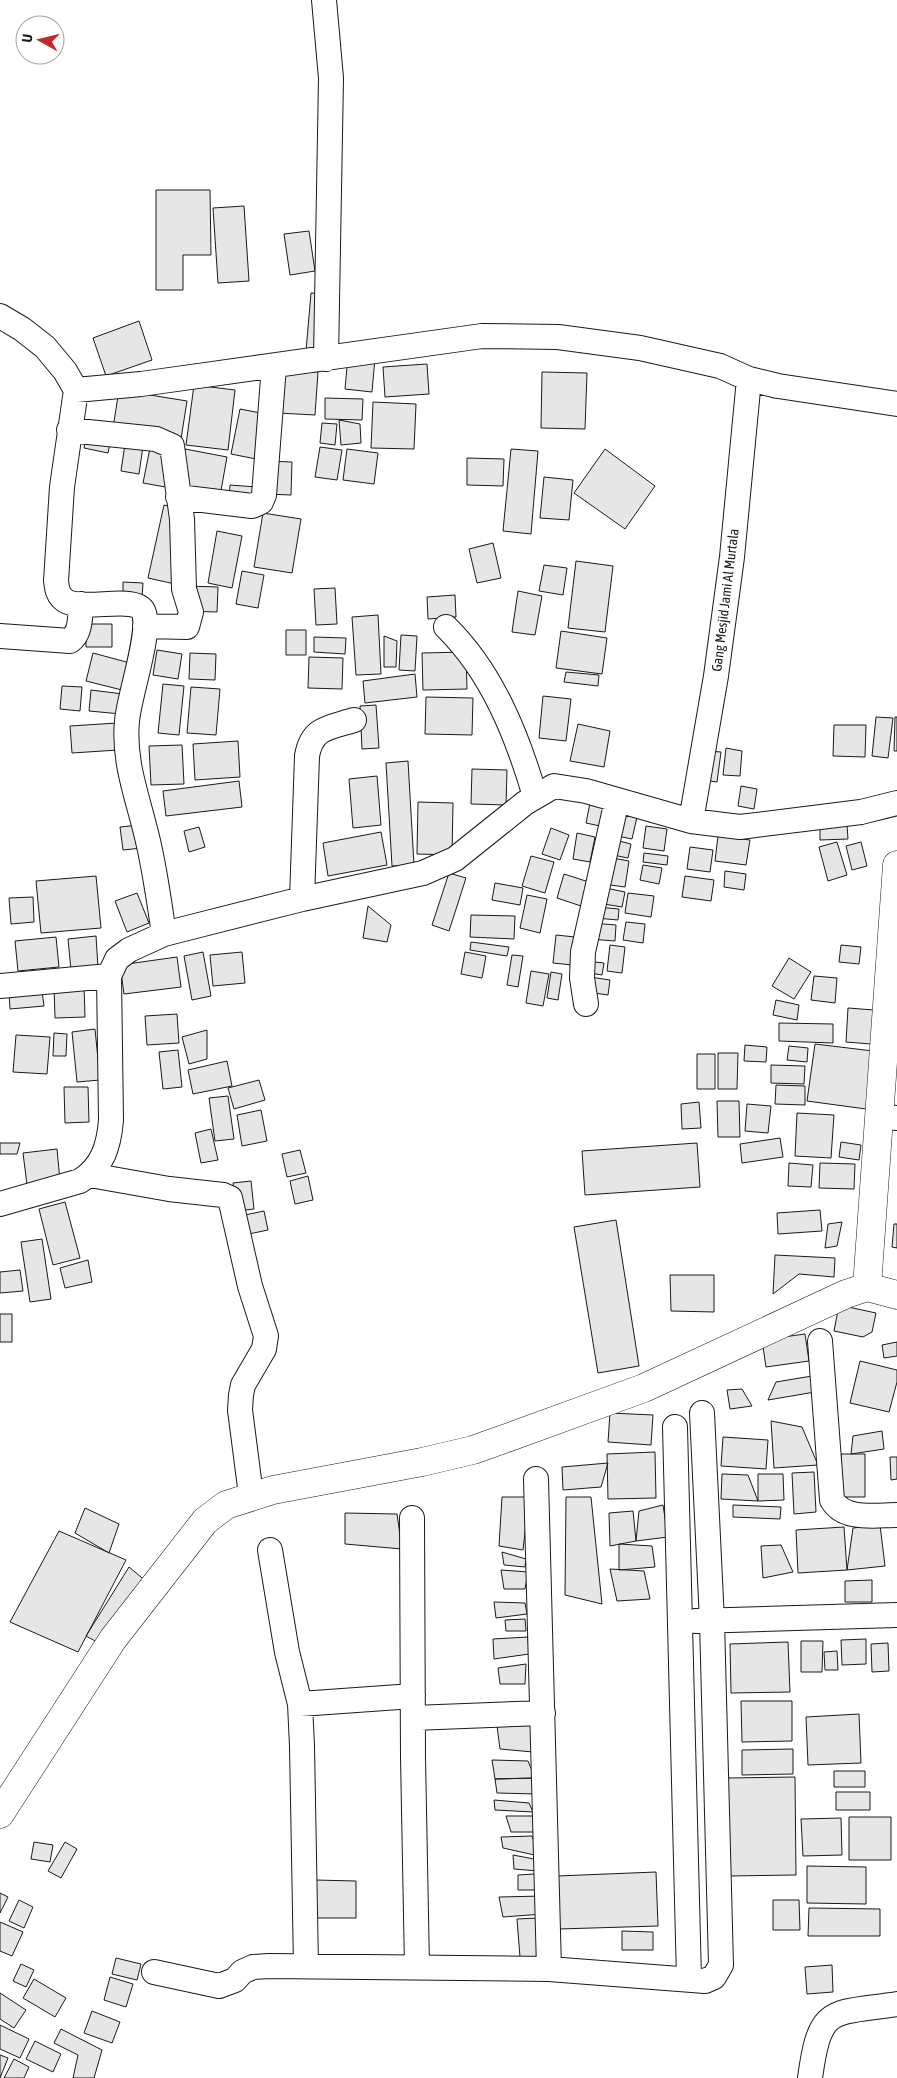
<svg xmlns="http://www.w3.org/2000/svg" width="897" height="2078" viewBox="0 0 897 2078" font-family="'Asap Condensed',sans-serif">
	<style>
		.building { fill: #e6e6e6; stroke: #1a1a1a }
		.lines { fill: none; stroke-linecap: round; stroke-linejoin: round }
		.minor-casing { stroke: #1a1a1a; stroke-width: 26 }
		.tertiary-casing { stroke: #1a1a1a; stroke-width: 29 }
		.minor { stroke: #fff; stroke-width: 24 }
		.tertiary { stroke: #fff; stroke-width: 28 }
		.labels { text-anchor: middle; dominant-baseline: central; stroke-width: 4; stroke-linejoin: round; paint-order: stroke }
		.street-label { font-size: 14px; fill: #1a1a1a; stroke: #fff }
	</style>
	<rect width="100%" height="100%" fill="#fff"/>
	<path class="building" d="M156 190H210L211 255H183V290H156Z
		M244 206 249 281 218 283 213 208Z
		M309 231 315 271 290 275 284 234Z
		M311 293 326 294 322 352 306 351Z
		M139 321 152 360 106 376 93 338Z
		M348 356 375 358 372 392 345 389Z
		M427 364 429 394 385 397 383 367Z
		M282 369 318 372 315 415 278 413Z
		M542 372 587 373 585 429 541 428Z
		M194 385 235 390 228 450 186 445Z
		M119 390 187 401 181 439 113 428Z
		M325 398 363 399 362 420 325 419Z
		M373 402 416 404 414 449 371 448Z
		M240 409 271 415 261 460 231 454Z
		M339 420 360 424 361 443 341 445Z
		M322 423 337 424 335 445 320 443Z
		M87 429 112 433 108 453 84 448Z
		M151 443 179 448 171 488 143 483Z
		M125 444 143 446 139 474 121 471Z
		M320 447 342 450 337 480 315 477Z
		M185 449 227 457 220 496 178 489Z
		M347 449 378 453 374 484 343 480Z
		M511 449 538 451 531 534 503 531Z
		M605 449 655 486 625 529 574 493Z
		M467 458 504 459 503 486 467 485Z
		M267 461 292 462 291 495 266 494Z
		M544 477 573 480 569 520 540 518Z
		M230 485 257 487 256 503 229 501Z
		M164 505 190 511 175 584 148 578Z
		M263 513 301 519 292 573 254 567Z
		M217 531 242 536 232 588 208 583Z
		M493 543 501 578 477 583 469 549Z
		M576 561 613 566 605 632 568 628Z
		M544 565 567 568 563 595 539 591Z
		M242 571 264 575 258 608 236 604Z
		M123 582 143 583 142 598 123 597Z
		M186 586 218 587 217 612 185 611Z
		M335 588 337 624 316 625 314 589Z
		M518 591 542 596 535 635 512 632Z
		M455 595 456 617 428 619 427 597Z
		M378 615 381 674 356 675 352 617Z
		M86 624H112V647H86Z
		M286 630H306V655H286Z
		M561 631 607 638 602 674 556 668Z
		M401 635 417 636 415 671 399 670Z
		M384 636 397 641 396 667H384Z
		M314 637 346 638 345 654 314 652Z
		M157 650 182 654 178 679 153 675Z
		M466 652 467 689 423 690 422 653Z
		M93 653 130 663 122 690 86 681Z
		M190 653 216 654 215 680 189 679Z
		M309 657 343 658 342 689 308 688Z
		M566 672 599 675 598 686 564 682Z
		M415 674 417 697 365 703 363 681Z
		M163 684 184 686 179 735 158 733Z
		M62 686 82 687 80 711 60 709Z
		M191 687 220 689 216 735 187 733Z
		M91 690 123 694 121 714 89 711Z
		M543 696 571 699 566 741 539 738Z
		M426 697 473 698 472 735 425 734Z
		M376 705 379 748 362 749 360 706Z
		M876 717 893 718 888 758 872 756Z
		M895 717H897V751H894Z
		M117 723 118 750 72 753 70 726Z
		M578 724 610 731 604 767 570 761Z
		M834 725H866L865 757 833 756Z
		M238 741 240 777 195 780 193 744Z
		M182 745 184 784 151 785 149 746Z
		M726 748 742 751 740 776 723 775Z
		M708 751 721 752 717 782 704 780Z
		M408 761 414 865 392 866 386 763Z
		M472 769 507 770 506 805 471 804Z
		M377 776 381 825 353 828 349 779Z
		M239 781 242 807 166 816 163 791Z
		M741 786 757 789 754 809 738 806Z
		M591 798 605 801 600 826 586 823Z
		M418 802 453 803 452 855 417 854Z
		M617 813 637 817 632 839 612 835Z
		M140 825 142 848 123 850 120 827Z
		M847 825 848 839 820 840V826Z
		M646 826 667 829 664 851 643 848Z
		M199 827 205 847 189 852 184 831Z
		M551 828 569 835 560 860 542 854Z
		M381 832 387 865 328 876 323 843Z
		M577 833 595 837 590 862 573 859Z
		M718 836 750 840 746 865 715 861Z
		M611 839 631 844 628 858 608 854Z
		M837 842 847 875 828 881 819 847Z
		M861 842 867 866 852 870 846 846Z
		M690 847 713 850 710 872 687 869Z
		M644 853 668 856 667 865 643 862Z
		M531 856 554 862 545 893 522 886Z
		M607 857 629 861 625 887 603 884Z
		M643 865 662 868 659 884 640 880Z
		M725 871 746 874 744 890 724 887Z
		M449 873 466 878 449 931 432 925Z
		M564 874 595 884 587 908 557 898Z
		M96 876 101 928 41 933 36 881Z
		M685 876 714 880 711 901 682 897Z
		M495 883 523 888 520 905 492 900Z
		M601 887 625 892 622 907 598 903Z
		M137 893 149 923 127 932 115 901Z
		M628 893 654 896 651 917 625 913Z
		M527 895 547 899 540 933 520 928Z
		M33 897 34 922 11 924 9 898Z
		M368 906 391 925 387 942 363 938Z
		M597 907 619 909 618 920 596 918Z
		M471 915 515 916 514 939 470 937Z
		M626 922 645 924 643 943 623 940Z
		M592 923 616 925 615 941 590 939Z
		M556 935 575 937 572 965 553 963Z
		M96 936 98 968 71 970 68 939Z
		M56 937 59 967 18 971 15 941Z
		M471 942 509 947 507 956 470 950Z
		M610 945 625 947 622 973 607 971Z
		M841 945 861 947 859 964 839 962Z
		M203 952 211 996 192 1000 184 956Z
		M242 952 245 983 213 986 210 955Z
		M465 952 486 956 482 978 461 974Z
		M512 955 523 956 518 987 507 985Z
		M177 957 181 987 124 994 120 965Z
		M789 958 811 972 794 999 772 986Z
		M585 961 604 963 602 975 584 972Z
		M531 971 549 974 543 1006 526 1003Z
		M551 972 562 974 558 1000 547 998Z
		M814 976 837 978 835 1003 811 1000Z
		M590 977 610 980 608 995 588 992Z
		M84 985 85 1017 55 1018 54 986Z
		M42 991 44 1006 10 1009 9 993Z
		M776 1000 799 1005 797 1020 773 1015Z
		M848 1008 874 1010 871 1044 846 1042Z
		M177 1014 179 1043 147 1045 145 1016Z
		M779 1023 833 1024V1043L779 1041Z
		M95 1029 100 1080 77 1082 72 1032Z
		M207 1030V1059L189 1064 182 1037Z
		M54 1033 67 1034 66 1056H53Z
		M16 1035 50 1037 47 1074 13 1072Z
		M815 1044 873 1051 866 1109 807 1101Z
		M745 1045 767 1047 766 1062 744 1061Z
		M789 1046 808 1048 807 1062 787 1060Z
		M178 1050 182 1087 163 1089 159 1052Z
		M718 1053H738L737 1089H718Z
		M697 1054H715V1089H697Z
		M227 1061 232 1086 193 1094 188 1070Z
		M771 1065 805 1066 804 1084 771 1083Z
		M259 1080 265 1100 234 1109 228 1088Z
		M776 1085 805 1086V1105L775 1104Z
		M64 1087H88L89 1122 65 1123Z
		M228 1096 234 1139 215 1141 209 1098Z
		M717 1101H739L740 1137H718Z
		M699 1102 701 1128 682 1129 681 1104Z
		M747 1104 771 1106 768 1133 745 1131Z
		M261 1110 267 1141 242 1146 237 1115Z
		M797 1113 834 1115 831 1158 795 1156Z
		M211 1129 218 1160 201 1163 195 1133Z
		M780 1138 783 1157 742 1163 740 1144Z
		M841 1142 861 1145 859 1160 839 1157Z
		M0 1143H20L17 1154H0Z
		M697 1143 700 1187 585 1195 582 1151Z
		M57 1149 60 1181 27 1185 23 1153Z
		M300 1150 306 1173 287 1177 282 1154Z
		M789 1163 813 1165 811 1187 788 1186Z
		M820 1163 855 1164 854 1189 819 1188Z
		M308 1176 313 1200 295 1204 290 1181Z
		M251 1181 254 1209 236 1211 233 1183Z
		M65 1202 80 1258 53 1265 39 1209Z
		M820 1210 822 1231 778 1234 777 1213Z
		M264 1211 268 1230 244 1235 240 1216Z
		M616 1220 639 1366 598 1373 574 1227Z
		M842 1222 837 1246 825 1248 828 1224Z
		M894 1224H897V1248L892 1247Z
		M42 1239 51 1299 30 1302 21 1242Z
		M775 1255 835 1258 834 1277 799 1274 773 1294Z
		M88 1260 92 1282 65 1288 60 1268Z
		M20 1270 23 1291 0 1293V1272Z
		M670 1275H714V1312L671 1311Z
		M839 1305 876 1313 872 1332 863 1337 834 1331Z
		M0 1314H12V1342H0Z
		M805 1334 809 1361 766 1367 762 1340Z
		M897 1342V1356L884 1358 882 1345Z
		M860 1361 897 1370V1382L889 1412 850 1403Z
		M812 1376 815 1392 768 1400 776 1382Z
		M742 1389 752 1406 730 1409 727 1390Z
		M610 1413 653 1415 651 1445 608 1442Z
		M771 1421 802 1427 818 1465 774 1468Z
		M882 1431 884 1449 851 1454 853 1436Z
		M723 1437 768 1440 766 1469 721 1466Z
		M655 1452 656 1498 608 1499 607 1454Z
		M841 1454H865V1497H841Z
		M890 1457H897V1479L891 1480Z
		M608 1463 601 1487 563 1490 562 1467Z
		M814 1472 816 1512 794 1514 792 1473Z
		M722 1474 748 1475 758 1501 721 1499Z
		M758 1474H783L784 1500 758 1501Z
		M502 1497H529L523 1550 499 1546Z
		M566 1497H591L602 1604 565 1595Z
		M663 1505 668 1537 636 1541 639 1511Z
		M733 1505 781 1507 780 1519 733 1517Z
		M85 1508 119 1524 109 1553 75 1533Z
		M633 1511 636 1541 610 1546 609 1513Z
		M345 1513 397 1514 402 1549 345 1544Z
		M880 1525 885 1566 847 1570 853 1528Z
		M844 1527 847 1570 798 1573 796 1530Z
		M59 1531 126 1560 78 1652 10 1622Z
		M619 1544 652 1546 655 1567 619 1570Z
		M781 1545 793 1572 763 1578 761 1546Z
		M502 1552 526 1559 525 1567 504 1565Z
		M129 1567 147 1582 97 1642 86 1636Z
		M610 1569 644 1571 650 1599 617 1601Z
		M501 1570 528 1572 525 1589H504Z
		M872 1580V1602H845V1581Z
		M494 1602 525 1603 527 1614 496 1618Z
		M525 1619 526 1631H506L505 1620Z
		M528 1637 529 1654 494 1659 493 1639Z
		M866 1639V1664L842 1665 841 1640Z
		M801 1641H823L822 1672H801Z
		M788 1642 790 1692 731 1693 730 1644Z
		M888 1643 889 1671 872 1672 871 1644Z
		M837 1651 838 1670H825L824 1652Z
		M526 1664 525 1684H500L498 1668Z
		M741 1701H792V1741L742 1742Z
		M859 1714 861 1763 808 1765 806 1717Z
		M533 1723V1752L500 1749 497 1726Z
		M793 1749V1774L742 1775V1750Z
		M492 1760 528 1761 535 1778 495 1779Z
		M834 1771H865V1787H834Z
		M795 1777 796 1875 729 1876 728 1778Z
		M535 1778 537 1794 497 1793 495 1779Z
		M836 1792H870V1810H836Z
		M494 1800 529 1803 533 1812 495 1810Z
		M506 1816H534V1832H511Z
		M849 1817H891V1860H849Z
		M841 1818 842 1855 803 1856 801 1819Z
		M532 1836 539 1856 503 1848 501 1837Z
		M34 1842 53 1845 50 1862 31 1859Z
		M65 1842 77 1849 61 1878 48 1871Z
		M513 1855 534 1859 538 1871 514 1869Z
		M807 1866 866 1867V1904L807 1903Z
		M656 1872 658 1926 559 1929 557 1876Z
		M534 1874 541 1890H518V1875Z
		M315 1880 356 1881V1918H315Z
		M0 1893 8 1897 0 1913Z
		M542 1896 543 1914 503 1917 499 1897Z
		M19 1900 33 1907 24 1928 9 1921Z
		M773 1900H799L800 1930H773Z
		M809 1908 880 1909V1936H808Z
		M538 1918 541 1958 520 1957 517 1919Z
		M0 1922 23 1932 12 1956 0 1951Z
		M622 1931 653 1932V1950H622Z
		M116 1958 141 1964 137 1980 112 1974Z
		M21 1964 34 1970 26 1987 13 1981Z
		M832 1965 833 1992 807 1994 805 1967Z
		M110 1977 133 1984 126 2007 104 2000Z
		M34 1979 66 1998 55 2017 23 1998Z
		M0 1993 26 2010 14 2028 0 2019Z
		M92 2011 120 2022 112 2043 84 2033Z
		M0 2025 29 2039 20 2058 0 2049Z
		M61 2029 102 2050 94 2078H73L78 2055 54 2043Z
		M35 2041 61 2054 53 2072 26 2059Z
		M0 2055 8 2058 0 2078Z
		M14 2059 29 2067 24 2078H4Z"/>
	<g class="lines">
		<g class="minor-casing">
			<path id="minor" d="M324 0 331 78 326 359
				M0 316 22 329 45 347 65 371 76 390 62 487 56 581C57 587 57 593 62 598 77 615 138 592 144 613 151 634 129 696 127 721 123 762 138 798 147 837 155 869 159 902 164 934
				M76 390 141 384 482 336 558 337 640 348 720 366 749 379 778 386 897 404
				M69 430 156 439 172 446 182 519 184 589 191 612 187 627 145 626
				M178 497 252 506 261 502 264 495 274 366
				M446 627C492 672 517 735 535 796
				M0 636 70 641C81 633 80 617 81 604
				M691 821 716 676 732 557 749 379
				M302 899 307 756C312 727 329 728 354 720
				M0 986 109 976
				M586 1004 582 978 583 952 617 800
				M879 1116 897 1118
				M90 1175 169 1189 223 1195 230 1198 250 1286 266 1336 264 1349 243 1385 241 1395 240 1410 251 1495
				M0 1204 80 1181C103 1167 109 1145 111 1120L109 976 117 959 129 950 164 934 302 899 423 873 455 859 525 803 554 786 586 791 691 821 740 827 861 812 897 803
				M820 1341 832 1500C844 1521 876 1515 897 1515
				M675 1427 689 1979
				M536 1479 549 1969
				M412 1518 413 1757 417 1967
				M270 1550 287 1652 300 1704 302 1746 306 1966
				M696 1621 897 1615
				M300 1704 413 1696
				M413 1718 543 1713
				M154 1972 219 1986 235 1980 242 1972 253 1967 269 1966 549 1969 705 1981 714 1977 721 1965 712 1621 702 1413
				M810 2078C820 2005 830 2014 897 2004"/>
		</g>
		<g class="tertiary-casing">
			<path id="tertiary" d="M867 1287 897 865
				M0 1814 113 1639 205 1521 226 1505 273 1490 422 1462 473 1450 515 1435 644 1388 846 1294 867 1287 897 1295"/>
		</g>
		<use href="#minor" class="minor"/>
		<use href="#tertiary" class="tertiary"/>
	</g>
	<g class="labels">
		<g class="street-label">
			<text transform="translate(725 600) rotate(-83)">Gang Mesjid Jami Al Murtala</text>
		</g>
	</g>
	<g transform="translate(40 40) rotate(278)"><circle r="24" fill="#ffffff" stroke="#a3a3a3"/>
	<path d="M0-4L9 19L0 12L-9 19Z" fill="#c62828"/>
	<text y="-8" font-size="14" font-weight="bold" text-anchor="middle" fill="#1a1a1a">U</text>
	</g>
</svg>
